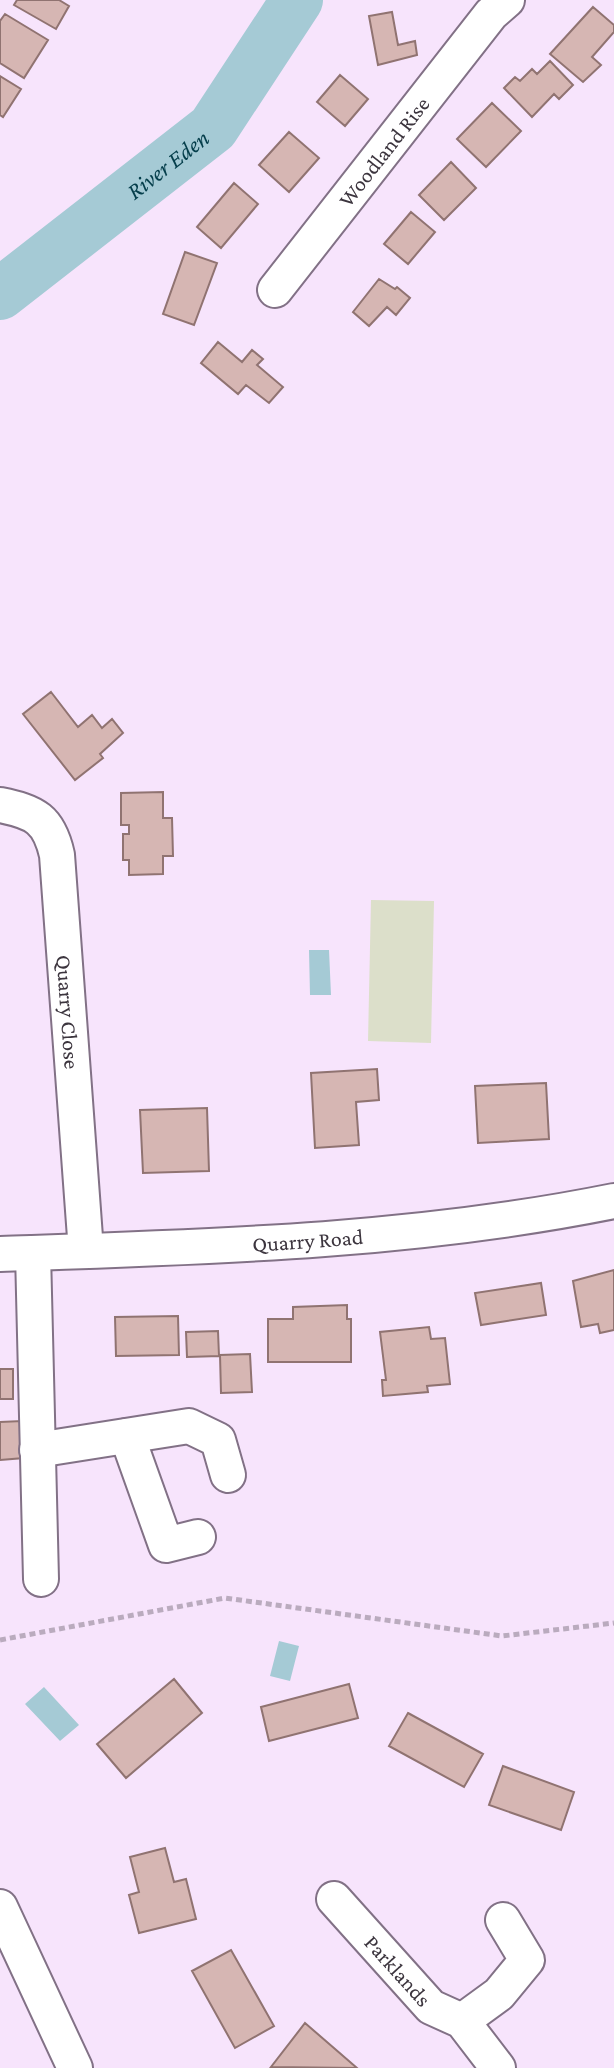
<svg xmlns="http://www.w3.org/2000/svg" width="614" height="2068" viewBox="0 0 614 2068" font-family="'Crimson Pro',serif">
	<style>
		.green { fill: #dcdfca }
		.water { fill: #a5cad5 }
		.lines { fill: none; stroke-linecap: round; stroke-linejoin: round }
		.river { stroke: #a5cad5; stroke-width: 52 }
		.building { fill: #d6b6b3; stroke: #907371; stroke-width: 2 }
		.street-casing { stroke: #827186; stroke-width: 38 }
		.path { stroke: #baabbe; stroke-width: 5; stroke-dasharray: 6 4; stroke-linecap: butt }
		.street { stroke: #fff; stroke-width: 34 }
		.labels { text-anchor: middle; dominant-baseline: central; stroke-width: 6; stroke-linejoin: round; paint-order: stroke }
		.street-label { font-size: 22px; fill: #3c353e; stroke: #f7e4fc }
		.water-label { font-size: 24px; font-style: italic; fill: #053e4b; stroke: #f7e4fc }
	</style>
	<rect width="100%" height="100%" fill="#f7e4fc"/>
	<path class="green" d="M371 900 434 901 431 1043 368 1041Z"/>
	<path class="water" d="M309 950H329L331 995H310Z
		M279 1641 299 1646 290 1681 270 1676Z
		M44 1687 79 1725 60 1741 25 1704Z"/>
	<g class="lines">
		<path class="river" id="s1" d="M0 294 213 128 297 0"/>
	</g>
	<path class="building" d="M17 0H59L69 6 56 29 14 5Z
		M593 7 614 25V32L592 57 601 65 583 82 550 54Z
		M392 12 398 45 415 41 417 55 378 65 369 16Z
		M5 14 48 40 24 78 0 63V21Z
		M550 61 573 85 559 99 554 94 532 117 504 88 515 77 520 81 532 69 537 74Z
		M340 75 368 99 345 126 317 102Z
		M0 76 21 89 3 117 0 115Z
		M492 103 521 131 486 167 457 139Z
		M289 132 319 158 289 192 259 165Z
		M451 162 476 188 444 220 419 195Z
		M234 183 258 204 221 248 197 227Z
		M411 212 435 232 408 264 384 244Z
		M185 252 217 263 194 325 163 314Z
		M379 279 395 289 397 287 410 298 396 315 387 307 369 326 353 312Z
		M218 342 242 362 252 350 263 359 257 365 283 387 269 403 246 385 238 394 201 363Z
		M51 692 78 727 92 715 102 728 112 719 123 733 100 754 103 758 75 780 23 714Z
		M163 792V818H172L173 856H163V874L129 875V860H123V834H129V825H121V793Z
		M377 1069 379 1100 356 1102 359 1145 315 1148 311 1073Z
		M546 1083 549 1139 478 1143 475 1086Z
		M207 1108 209 1171 143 1173 140 1110Z
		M614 1270V1330L600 1333 598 1324 581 1327 573 1281Z
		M541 1283 546 1315 481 1325 475 1293Z
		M347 1305V1319H351V1362H268V1319H293V1307Z
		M178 1316 179 1355 116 1356 115 1317Z
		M429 1327 431 1339 445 1338 450 1384 427 1386 428 1392 383 1396 382 1380H386L380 1332Z
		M218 1331 219 1356 187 1357 186 1332Z
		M250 1354 252 1392 221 1393 220 1355Z
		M0 1369H13V1399H0Z
		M22 1421 24 1458 0 1460V1422Z
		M174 1679 202 1713 126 1778 97 1744Z
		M349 1684 358 1718 269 1741 261 1707Z
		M408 1713 483 1754 464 1787 389 1746Z
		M503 1766 574 1792 561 1830 489 1805Z
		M165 1848 174 1882 186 1879 196 1919 139 1933 129 1895 139 1892 130 1857Z
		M231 1950 274 2026 235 2048 192 1971Z
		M305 2023 357 2068 271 2067Z"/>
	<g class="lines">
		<g class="street-casing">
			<g id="street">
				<path id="s2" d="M275 290 491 14 507 0"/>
				<path id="s3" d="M0 805C35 812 49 819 57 855L86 1251"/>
				<path d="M33 1253 41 1579"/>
				<path id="s4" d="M0 1254C206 1247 411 1242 614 1201"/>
				<path d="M127 1436 166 1545 198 1537"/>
				<path d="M37 1450 189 1426 218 1440 228 1475"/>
				<path id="s5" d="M334 1899 431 2007 462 2021 498 2068"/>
				<path d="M0 1907 75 2068"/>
				<path d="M462 2021 499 1994 527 1960 503 1920"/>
			</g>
		</g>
		<path class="path" d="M0 1640 225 1598 502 1636 614 1623"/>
		<use href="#street" class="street"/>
	</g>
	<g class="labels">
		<g class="street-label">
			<text stroke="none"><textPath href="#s2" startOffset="176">Woodland Rise</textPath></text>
			<text stroke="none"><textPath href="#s3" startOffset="240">Quarry Close</textPath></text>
			<text stroke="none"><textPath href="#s4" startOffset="308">Quarry Road</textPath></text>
			<text stroke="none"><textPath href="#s5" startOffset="96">Parklands</textPath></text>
		</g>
		<g class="water-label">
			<text stroke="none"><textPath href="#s1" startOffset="212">River Eden</textPath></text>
		</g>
	</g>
</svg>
